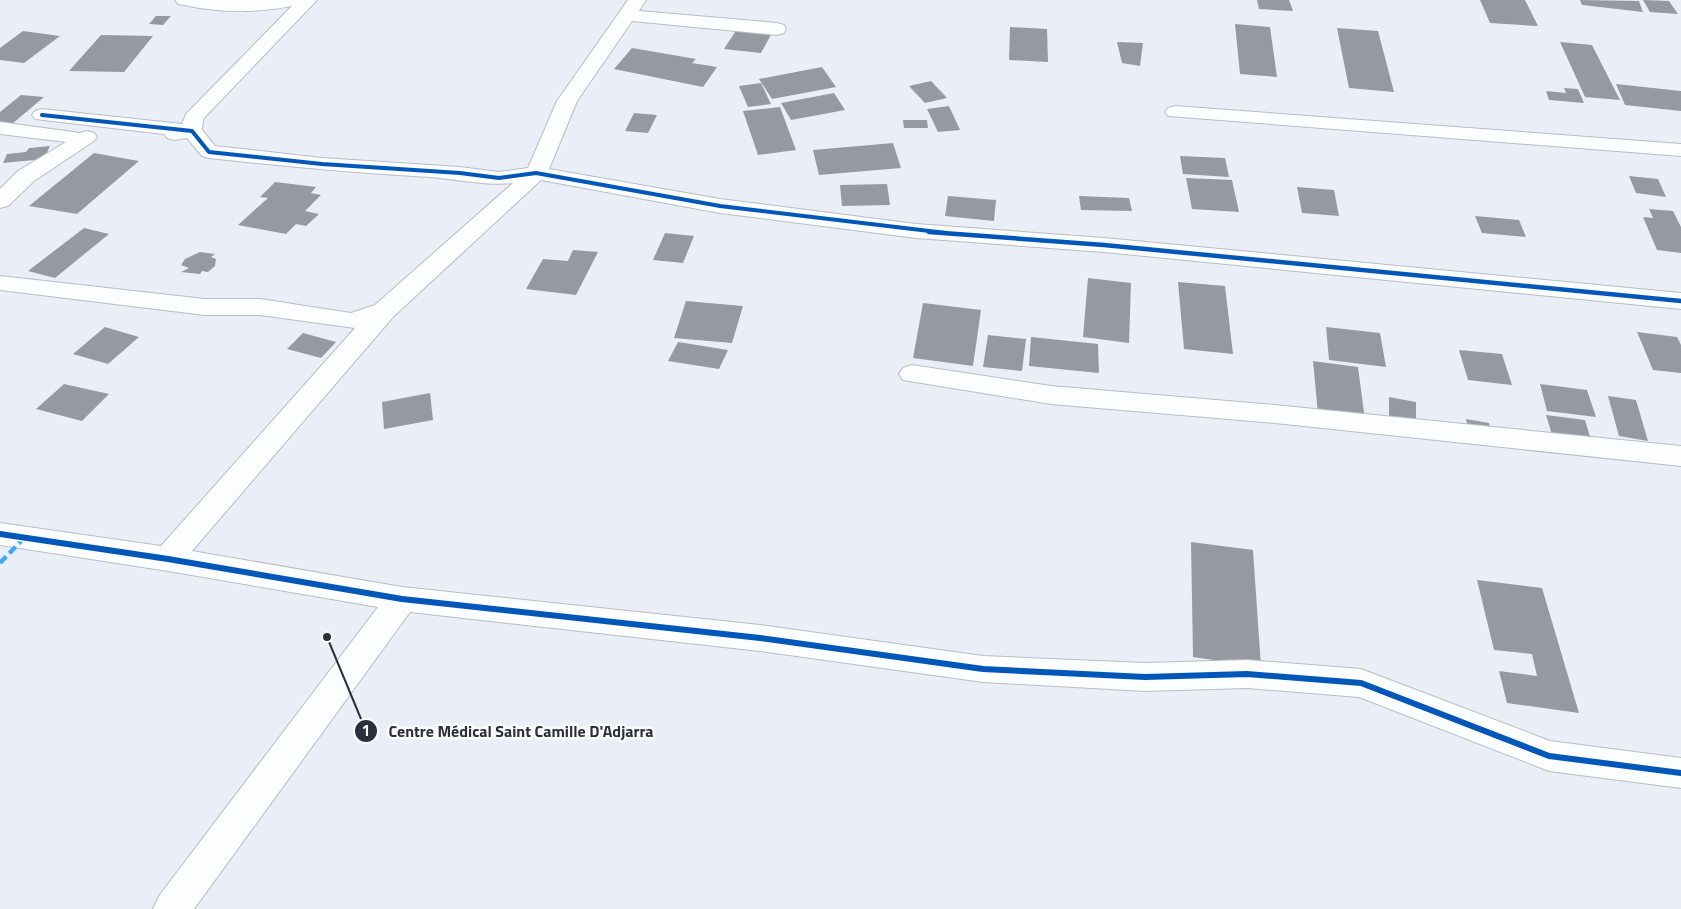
<svg xmlns="http://www.w3.org/2000/svg" width="1681" height="909" viewBox="0 0 1681 909" font-family="'Titillium Web',sans-serif">
	<style>
		.building { fill: #959aa2 }
		.lines { fill: none; stroke-linecap: round; stroke-linejoin: round }
		.street-casing { stroke: #b8bdc5; stroke-width: 2 }
		.street { fill: #fcfdfe; fill-rule: evenodd }
		.quiet { stroke: #3fa9f5; stroke-width: 4.5; stroke-dasharray: 9 4.5; stroke-linecap: butt }
		.cycleway-far2-casing { stroke: #fbfbfb; stroke-width: 6 }
		.cycleway-far1-casing { stroke: #fbfbfb; stroke-width: 8 }
		.cycleway-casing { stroke: #fbfbfb; stroke-width: 9 }
		.cycleway-far2 { stroke: #0057b8; stroke-width: 4 }
		.cycleway-far1 { stroke: #0057b8; stroke-width: 4.5 }
		.cycleway { stroke: #0057b8; stroke-width: 6 }
		.leader { fill: none; stroke: #2b313b; stroke-width: 2 }
		.callout-dot { fill: #2b313b; stroke: #fbfbfb; stroke-width: 2 }
		.mark-label { font-size: 15px; text-anchor: middle; font-weight: bold; fill: #fff }
		.callout-label { font-size: 16px; text-anchor: middle; font-weight: bold; fill: #2b313b; stroke: #fbfbfb; stroke-width: 5; stroke-linejoin: round; paint-order: stroke }
	</style>
	<rect width="100%" height="100%" fill="#eaeff7"/>
	<path class="building" d="M1257 0H1289L1293 11 1259 9Z
		M1480 0H1525L1538 26 1490 23Z
		M1580 0 1639 1 1643 12 1582 5Z
		M1643 0 1669 1 1678 14 1650 12Z
		M156 16H171L163 25 149 24Z
		M1235 24 1270 27 1277 77 1240 74Z
		M1010 27 1047 29 1048 62 1009 60Z
		M1337 28 1378 31 1394 92 1349 88Z
		M737 29 772 33 761 53 724 49Z
		M23 31 60 36 24 63 0 60V48Z
		M101 35 153 36 124 72 69 71Z
		M1117 42 1143 43 1140 66 1122 63Z
		M1560 42 1592 45 1620 100 1585 97Z
		M632 48 696 59 692 63 717 67 703 87 614 69Z
		M822 67 836 87 772 99 759 79Z
		M931 81 947 98 925 103 909 86Z
		M761 83 771 104 748 107 739 86Z
		M1616 84 1681 91V111L1625 105Z
		M1564 88 1578 89 1584 103 1549 100 1546 91 1566 93Z
		M834 93 845 110 791 120 781 103Z
		M21 95 44 97 12 124 0 123V112Z
		M949 106 960 130 938 132 927 109Z
		M780 107 796 150 758 155 743 111Z
		M634 113 657 115 648 133 625 131Z
		M903 120H927L928 128H904Z
		M893 143 901 168 819 175 813 150Z
		M50 146 44 159 3 163 7 154 26 152 29 148Z
		M94 153 139 161 77 214 29 206Z
		M1180 156 1225 158 1229 177 1183 174Z
		M1629 176 1658 179 1666 197 1636 193Z
		M1186 178 1232 180 1239 212 1192 209Z
		M275 182 316 187 311 193 321 195 305 211 319 214 306 226 296 224 286 234 238 225 268 198 260 197Z
		M887 184 890 205 842 206 840 185Z
		M1297 187 1334 190 1339 216 1302 213Z
		M948 196 996 200 994 221 945 216Z
		M1079 196 1129 198 1132 211 1081 210Z
		M1649 209 1673 211 1681 227V253L1657 250 1643 217 1653 218Z
		M1475 216 1519 220 1526 237 1482 233Z
		M84 228 109 234 55 278 28 271Z
		M665 233 694 236 683 263 653 260Z
		M573 250 598 252 576 295 526 289 543 259 568 261Z
		M200 252 215 254 211 257 216 259 215 266 208 272 202 271 200 274 181 272 189 268 181 265 185 259Z
		M1088 278 1131 283 1129 343 1083 337Z
		M1178 282 1225 286 1233 354 1184 349Z
		M686 301 743 306 732 343 674 338Z
		M923 303 981 310 973 366 913 358Z
		M105 327 139 337 108 364 73 354Z
		M1326 327 1380 333 1386 367 1329 360Z
		M1637 332 1677 337 1681 345V373L1653 370Z
		M303 333 336 342 321 358 287 349Z
		M988 335 1026 339 1022 371 983 367Z
		M1031 337 1098 344 1099 373 1029 366Z
		M678 342 728 350 719 369 668 361Z
		M1459 350 1502 354 1512 385 1468 380Z
		M1313 361 1358 367 1365 420 1318 414Z
		M64 384 109 394 82 421 36 409Z
		M1540 384 1587 390 1596 417 1547 411Z
		M430 393 433 420 384 429 382 402Z
		M1608 396 1636 400 1648 441 1619 436Z
		M1389 397 1416 402V427L1389 421Z
		M1546 415 1585 420 1592 443 1553 438Z
		M1466 419 1489 423 1491 435 1469 432Z
		M1191 542 1253 550 1261 667 1193 657Z
		M1477 580 1542 588 1579 713 1507 703 1499 671 1537 676 1532 654 1494 650Z"/>
	<g class="lines">
		<g class="street-casing">
			<path id="street" d="M175 0H317L203 119 202 130 215 146 322 158 460 167 499 172 528 168 557 101 628 0H646L639 11 777 23 784 25 786 29 784 33 777 35 632 21 577 101 549 169 720 199 916 224 1104 238 1681 293V309L1104 252 916 238 720 213 541 180 393 317 192 551 402 587 760 625 983 656 1145 663 1247 660 1361 669 1550 741 1681 758V788L1549 771 1359 697 1247 688 1145 691 983 682 760 651 410 612 194 909H153L159 896 378 607 168 571 0 545V523L161 546 355 328 260 315H205L0 290V276L205 299H260L351 313 375 305 513 183C486 186 456 179 429 177 356 173 282 166 209 158L202 156 187 138 174 140 167 138 164 134 35 119 32 115 35 111 42 109 182 124 186 114 292 6C255 13 220 13 184 5L178 4Z
				M1175 106 1681 144V156L1168 116 1165 112 1168 108Z
				M0 122 80 133 87 131 94 133 97 137 94 141 34 181 8 206 0 208V189L18 171 66 142 0 134Z
				M912 365 1051 386 1275 405 1681 446V466L1275 423 1051 404 903 380 899 374 903 368Z"/>
		</g>
		<use href="#street" class="street"/>
		<path class="quiet" d="M0 563 24 538"/>
		<g class="cycleway-far2-casing">
			<path id="cycleway-far2" d="M42 115 192 131 209 152 322 164 460 173 499 178 536 173 720 206 946 233"/>
		</g>
		<g class="cycleway-far1-casing">
			<path id="cycleway-far1" d="M929 232 1104 245 1681 301"/>
		</g>
		<g class="cycleway-casing">
			<path id="cycleway" d="M0 534 168 559 402 599 760 638 983 669 1145 677 1247 674 1361 683 1549 756 1681 773"/>
		</g>
		<use href="#cycleway-far2" class="cycleway-far2"/>
		<use href="#cycleway-far1" class="cycleway-far1"/>
		<use href="#cycleway" class="cycleway"/>
	</g>
	<path class="leader" d="M327 637L366 731"/>
	<g class="callout-dot">
		<circle cx="327" cy="637" r="5"/>
		<circle cx="366" cy="731" r="12"/>
	</g>
	<g class="mark-label">
		<text x="366" y="736">1</text>
	</g>
	<g class="callout-label">
		<text x="521" y="737">Centre Médical Saint Camille D'Adjarra</text>
	</g>
</svg>
